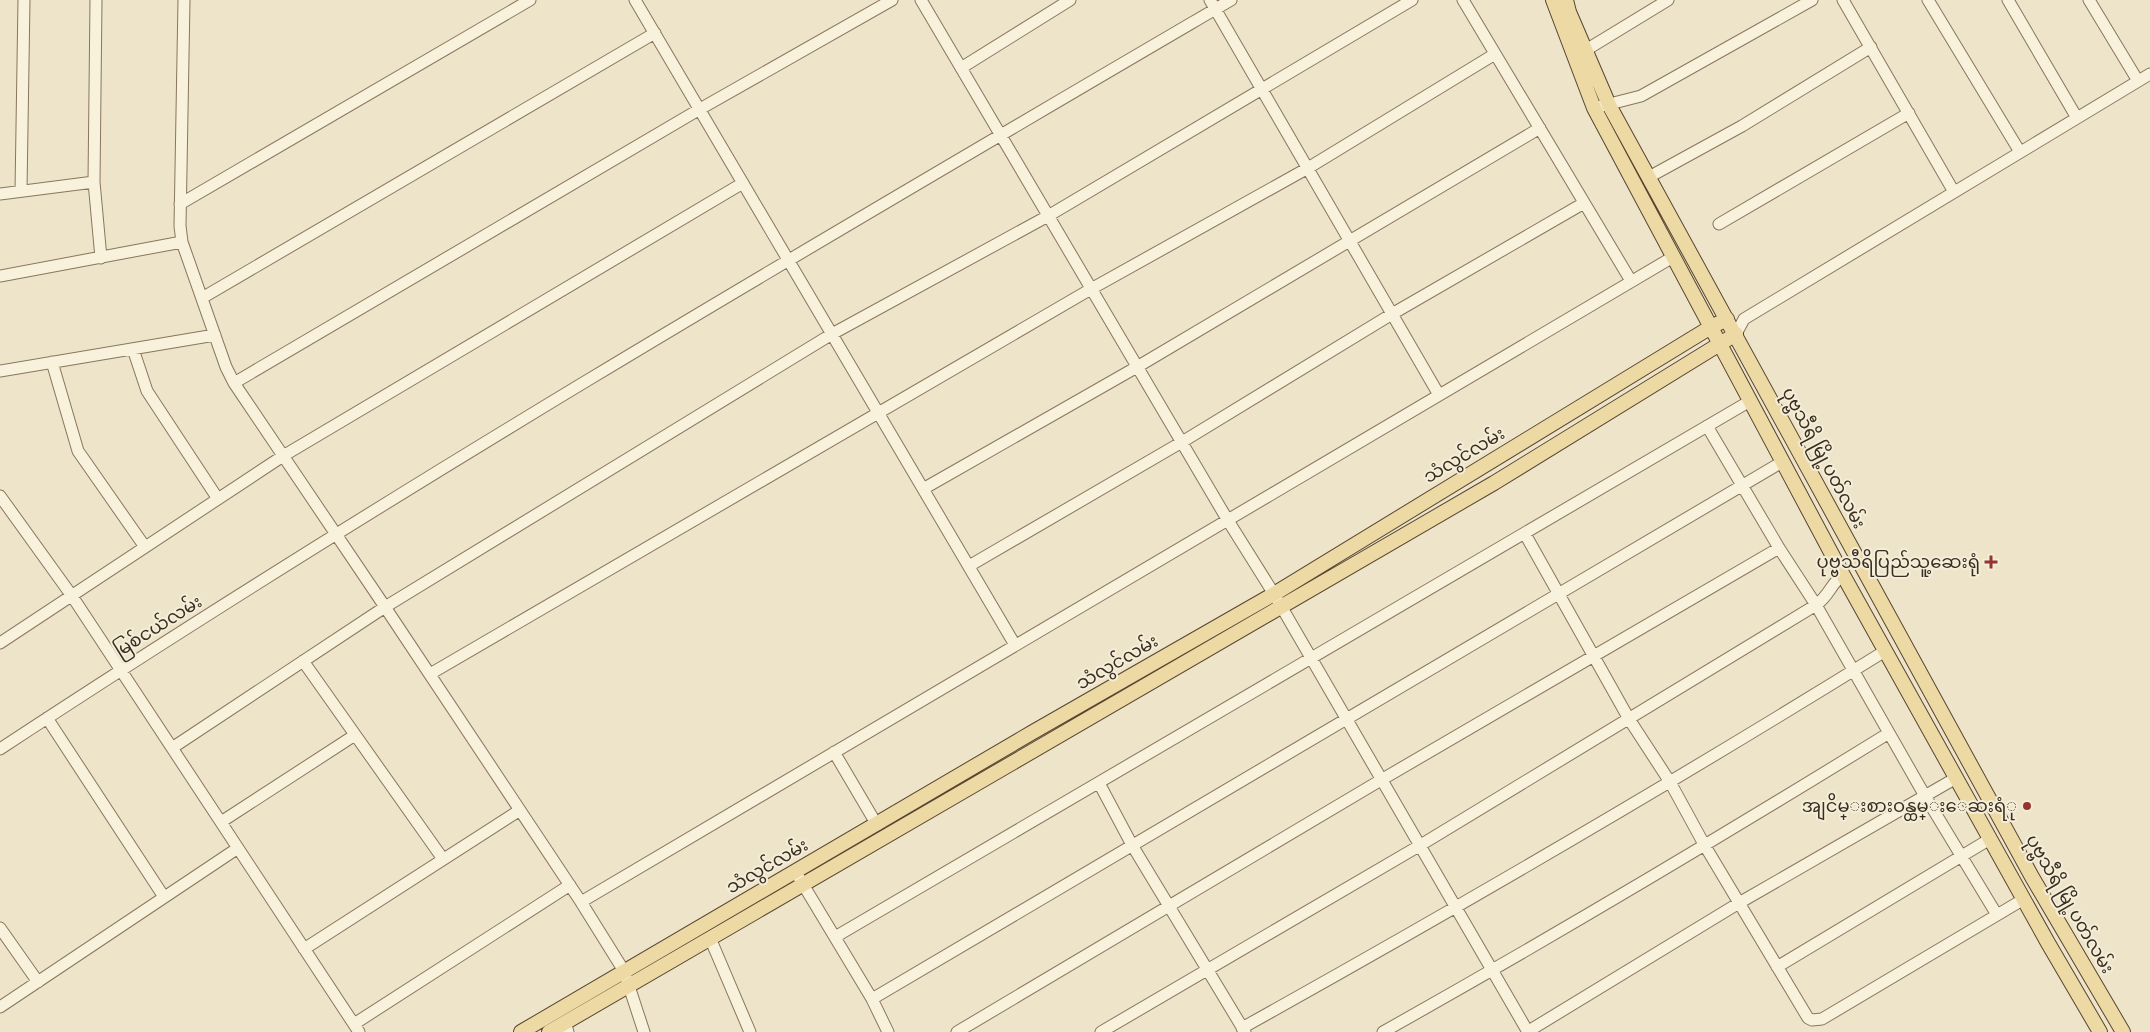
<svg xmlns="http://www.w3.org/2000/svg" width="2150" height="1032" viewBox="0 0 2150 1032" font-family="'Zilla Slab','Noto Sans Myanmar',serif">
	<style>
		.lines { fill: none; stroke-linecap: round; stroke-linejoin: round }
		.minor-casing { stroke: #88765e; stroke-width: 13 }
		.major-casing { stroke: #574532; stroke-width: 16 }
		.minor { stroke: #f8f1dc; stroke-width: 11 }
		.major { stroke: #edd9a4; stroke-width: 14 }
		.poi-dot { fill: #943531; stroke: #f4edd8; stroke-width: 2 }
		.labels { text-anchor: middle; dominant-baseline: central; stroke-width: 4; stroke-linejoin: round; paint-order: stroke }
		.street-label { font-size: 18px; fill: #3a2e21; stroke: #f4edd8 }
		.poi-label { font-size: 18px; fill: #3a2e21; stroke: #f4edd8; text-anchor: end }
	</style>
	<rect width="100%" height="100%" fill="#ede4c9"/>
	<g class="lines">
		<g class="minor-casing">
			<path id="minor" d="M96 0 94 182 101 258
				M184 0 180 226 182 242 226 367 234 383 379 598 581 902 624 971 644 1032
				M635 0 1015 645
				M921 0 1227 519 1274 594 1528 1032
				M1210 0 1439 395
				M1463 0 1631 281
				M1843 0 1954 192
				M1928 0 2020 152
				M2008 0 2077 118
				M2089 0 2138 81
				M1586 50 1668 0
				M961 68 1070 0
				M1594 108 1641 96 1812 0
				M1649 177 1742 126 1871 47
				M21 191 24 0
				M0 194 94 182
				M180 204 530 0
				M1719 224 1909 113
				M0 276 182 242
				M202 298 655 33
				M1736 334 1744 319 2150 74
				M133 349 147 391 218 499
				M52 362 78 451 145 547
				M0 371 215 335
				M234 383 700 109 892 0
				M1707 426 1779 548 1816 605 1925 796 1997 915
				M923 489 1137 367 1540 128
				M0 496 72 596 359 1032
				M1525 534 1629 719 1670 782 1705 846 1808 1018 1812 1020 1822 1019 2024 899
				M969 566 1182 442 1392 314 1584 203
				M0 643 283 456 743 183
				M303 661 443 859
				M430 674 1091 289 1308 168 1495 54
				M47 718 164 897
				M172 748 385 607 832 334 1048 216 1412 0
				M0 749C401 485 816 243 1231 0
				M834 752 877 825
				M1099 783 1132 845 1245 1032
				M221 822 355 735
				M795 871 872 999 888 1032
				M581 902 1673 257
				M0 928 38 982
				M835 937 1750 401
				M710 938 750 1032
				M304 949 520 810
				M1777 967 1990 839
				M872 999 1782 462
				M0 1007 238 848
				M565 1022 568 1032
				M354 1024 570 885
				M1242 1028C1459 907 1674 782 1885 651
				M957 1032 1381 780 1779 548
				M1101 1032 1419 846 1816 605C1830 595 1831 583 1843 575
				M1383 1032C1554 936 1722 836 1889 733
				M1527 1032 1739 903 1956 778"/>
		</g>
		<g class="major-casing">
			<path id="major" d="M1553 0 1594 108 1843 575 2048 943 2100 1032
				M1566 0 1569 12 1609 105 2032 877 2123 1032
				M521 1032 1033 732 1274 594 1711 327 1727 319
				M549 1032 1494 483 1736 334"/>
		</g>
		<use href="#minor" class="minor"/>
		<use href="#major" class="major"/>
	</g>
	<g class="poi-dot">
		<path d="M1988.5 554.5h5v5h5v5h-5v5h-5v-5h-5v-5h5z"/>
		<circle cx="2027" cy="806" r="5"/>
	</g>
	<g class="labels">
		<g class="street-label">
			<text transform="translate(1464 455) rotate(-31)">သံလွင်လမ်း</text>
			<text transform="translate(1824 458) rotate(62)">ပုဗ္ဗသီရိ မြို့ပတ်လမ်း</text>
			<text transform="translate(158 626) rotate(-32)">မြစ်ငယ်လမ်း</text>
			<text transform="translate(1117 662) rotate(-30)">သံလွင်လမ်း</text>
			<text transform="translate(767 866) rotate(-30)">သံလွင်လမ်း</text>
			<text transform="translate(2070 904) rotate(60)">ပုဗ္ဗသီရိ မြို့ပတ်လမ်း</text>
		</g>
		<g class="poi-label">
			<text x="1980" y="562">ပုဗ္ဗသီရိပြည်သူ့ဆေးရုံ</text>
			<text x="2017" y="806">အျငိမ္းစားဝန္ထမ္းေဆးရံု</text>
		</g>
	</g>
</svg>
